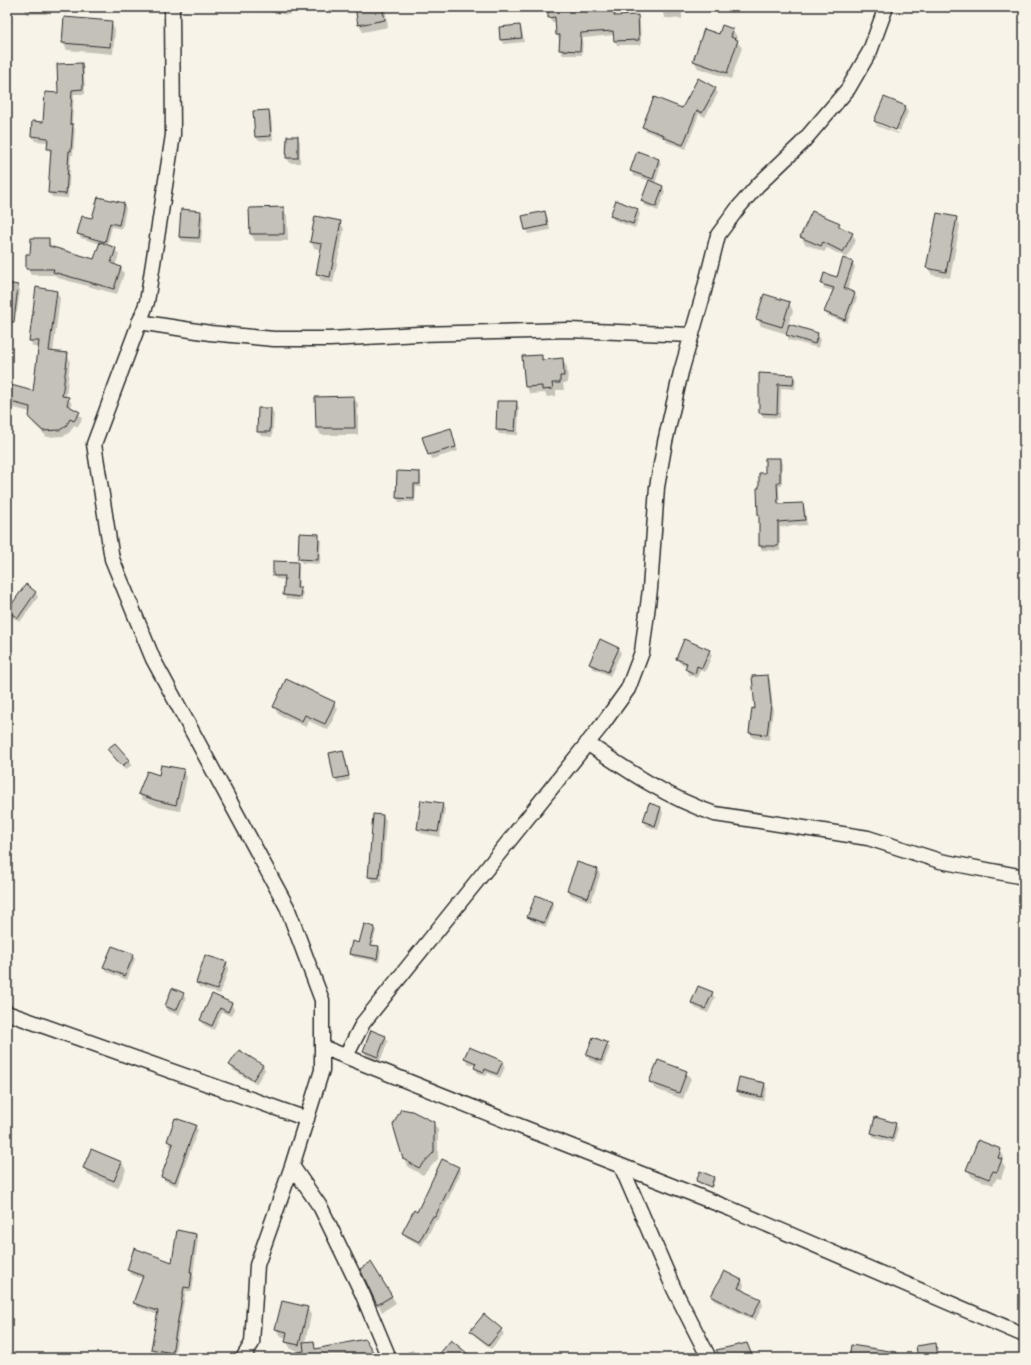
<svg xmlns="http://www.w3.org/2000/svg" width="1031" height="1365" viewBox="0 0 1031 1365" font-family="Delius,sans-serif">
	<style>
		.shadow { fill: #0003 }
		.building { fill: #c4c1b9; stroke: #2b2b2b }
		.lines { fill: none; stroke-linecap: round; stroke-linejoin: round }
		.minor-casing { stroke: #2b2b2b; stroke-width: 17 }
		.minor { stroke: #f7f3e8; stroke-width: 14 }
	</style>
	<rect width="100%" height="100%" fill="#f7f3e8"/>
	<filter id="ink" filterUnits="userSpaceOnUse"><feTurbulence type="fractalNoise" baseFrequency=".025" numOctaves="2"/><feDisplacementMap in="SourceGraphic" scale="8" xChannelSelector="R" yChannelSelector="G"/><feConvolveMatrix kernelMatrix="1 2 1 2 8 2 1 2 1" color-interpolation-filters="sRGB"/></filter>
	<g filter="url(#ink)">
		<path class="shadow" d="M23 7H47V14H26Z
			M247 7H290L289 15 248 9Z
			M356 7H385L388 27 363 32 359 24Z
			M549 7H617L616 17 638 16 640 21 641 45H617L615 41 614 35 583 38 582 55H563L560 50V39H559L557 35 556 22H552L549 17Z
			M663 7H680L682 10V19L665 18 663 14Z
			M684 7H708V10L685 9Z
			M111 22 115 30 113 54 67 50 63 43Z
			M520 26 522 31 524 42 504 44 501 40Z
			M733 30 737 37 736 40 742 48 731 79 698 68 694 61 720 35Z
			M82 64 84 69 85 94H74L72 124 75 129 73 155H71L68 198 52 197 49 192 51 153 48 149 49 142 35 141 32 136 33 122 44 123 59 95Z
			M715 89 718 93 705 117 699 114 686 149 667 142 666 139 646 131 643 127 683 109Z
			M905 107 908 112 900 131 877 121V124L899 133 898 134 877 126 875 121Z
			M269 111 271 116 273 140 259 141 256 137Z
			M298 137 300 142V163H290L287 158Z
			M659 160 661 164 655 184 663 187 665 192 658 211 644 205 642 201 650 181 634 176 631 171Z
			M124 204 126 208 122 229 112 227 107 246 115 249 119 255 115 266 121 268 124 274 117 294 58 278 55 275H31L27 268 31 255 48 239 52 248 95 260 101 244 81 238 78 234 93 219Z
			M283 208 287 216 288 241H255L251 234Z
			M638 210 640 214 635 228 614 220 611 216Z
			M200 212 203 217 201 243 182 241 180 237Z
			M545 212 547 216 550 230 528 234 526 230 523 216Z
			M956 218 960 225 950 278 932 275 928 268Z
			M340 222 344 229 333 283 321 280 317 274 322 250 314 248 311 242Z
			M839 224 842 228 852 234 856 240 847 258 827 248 824 252 805 244 801 237Z
			M7 245 9 249 7 253 10 258 7 263Z
			M852 262 855 267 847 291 855 294 857 298 847 323 828 316 825 312 833 291 824 288 822 284 838 279Z
			M7 284 17 286 20 290 17 312 7 311Z
			M56 291 60 298 53 353 67 354 70 360 66 398H68L72 404 71 408 79 413 82 419 78 427 74 425 70 432 64 436 47 437 34 424 30 417V412L7 406V385L34 393 39 347H33L30 340Z
			M789 303 793 311 788 325 818 334 820 339 818 348 789 340 787 334 761 326 757 318Z
			M541 356 544 361 562 359 567 367 568 383H563L564 390H556V396L547 397 545 393 530 394 526 386Z
			M793 376 796 380 795 389 781 388 780 418 763 417 760 413 761 384Z
			M353 397 358 404V435H321L317 428Z
			M516 402 519 407 518 435 499 434 497 430Z
			M271 409 274 414 272 437 261 436 258 431Z
			M450 430 458 451 432 459 423 438Z
			M780 459 782 464V486H779L780 505 803 504 805 508 807 525 780 527V551L762 550 760 546V517L759 515 760 489Z
			M398 472 419 473 421 477V487H416L415 502H399L397 498Z
			M318 535 321 540 320 564 302 563 299 559Z
			M297 563 299 567V589H300L303 593 302 601 286 599 284 595 286 580 276 579 274 576Z
			M35 592 38 597 20 622 11 616 8 611Z
			M618 648 621 653 610 676 592 668 590 664Z
			M709 651 712 655 705 672 700 670 697 678 688 674 686 669 687 666 680 663 677 659Z
			M767 676 770 680 773 710 769 740 753 738 750 733Z
			M334 703 338 709 328 730 309 721 306 727 278 714 274 707Z
			M108 750 129 760 132 765 125 770Z
			M342 751 345 756 350 780 338 783 335 779Z
			M183 770 187 777 180 811 159 807 143 800 139 794 159 776Z
			M442 804 445 809 440 837 421 833 418 829Z
			M650 805 661 808 663 813 658 830 647 826 644 821Z
			M383 816 386 820 381 882H372L369 877Z
			M598 870 600 875 591 902 571 895 568 890Z
			M552 903 554 907 546 927 531 921 528 917Z
			M374 927 376 931 372 946 379 947 381 951 379 962 353 957 351 953Z
			M133 955 135 959 127 980 107 972 104 967Z
			M226 963 229 968 220 994 199 987 197 982Z
			M712 993 715 998 708 1013 695 1008 692 1003Z
			M183 994 186 999 179 1015 168 1011 166 1006Z
			M212 995 231 1004 234 1009 231 1016 222 1012 214 1030 204 1025 201 1020Z
			M385 1036 388 1041 380 1061 366 1055 364 1051Z
			M593 1038 607 1044 610 1048 603 1065 589 1060 587 1055Z
			M465 1058 502 1062 505 1067 500 1078 488 1073 486 1076 478 1073 475 1068 476 1066 468 1063Z
			M230 1065H263L265 1070 256 1084 233 1070Z
			M686 1072 691 1079 683 1099 655 1089 650 1082Z
			M740 1079 765 1084 767 1089 764 1101 740 1096 737 1091Z
			M433 1123 438 1130V1159L423 1175 408 1167 404 1159Z
			M895 1124 898 1128 894 1143 874 1138 872 1133Z
			M195 1126 198 1130 177 1186 165 1181 162 1176 173 1147 170 1146 168 1141Z
			M91 1150 122 1163 126 1170 118 1188 88 1175 84 1168Z
			M1000 1150 1004 1157 1002 1162 1005 1167 1001 1179 997 1178 993 1185 972 1177 967 1169Z
			M458 1167 461 1172 438 1221 436 1220 422 1246 406 1237 403 1233 417 1213Z
			M701 1173 714 1178 715 1180 712 1188 699 1183 697 1181Z
			M196 1235 198 1239 193 1275 194 1277 192 1292 186 1291 174 1357 155 1354 152 1349 158 1315 137 1307 134 1303 143 1279 130 1274 128 1270 173 1263Z
			M371 1263 396 1303 382 1312 361 1269Z
			M742 1281 744 1285 742 1291 761 1300 763 1305 755 1321 715 1301 712 1296Z
			M307 1308 311 1315 303 1352 291 1349 286 1341 287 1338 280 1336 276 1329Z
			M501 1330 504 1334 491 1349 474 1335 472 1331Z
			M935 1344 938 1349 939 1358H919Z
			M413 1350 417 1358H399L398 1355Z"/>
		<path class="building" d="M355 7H382L385 20 358 25Z
			M548 7H615L614 16 638 15 639 40 614 41 613 31 581 33 580 51 559 50 560 35H556L555 17 548 18Z
			M64 17 112 21 110 47 62 43Z
			M520 25 522 38 500 40 499 27Z
			M722 25 733 29 731 37 738 40 727 73 693 61 704 29 719 34Z
			M82 63 83 89 72 90 70 124H73L71 151H69L66 194 48 193 51 149H47L48 138 31 136 32 121 43 122 45 92 58 93 57 64Z
			M698 78 716 88 702 113 697 110 683 145 663 137 664 135 642 127 654 97 682 108Z
			M884 97 906 106 896 130 874 121Z
			M269 110 271 136 255 137 253 111Z
			M287 136H298V158H286Z
			M637 151 659 159 653 179 630 171Z
			M649 180 663 186 656 207 641 201Z
			M98 197 124 203 119 225 110 223 105 242 77 234 82 216 92 218Z
			M616 200 638 209 633 224 610 216Z
			M284 207V234H250L249 208Z
			M181 209 201 211 199 238 179 237Z
			M545 211 548 225 525 230 522 216Z
			M812 211 840 223 838 226 853 233 843 252 823 242 821 246 800 237Z
			M937 213 957 217 946 272 926 268Z
			M315 216 341 221 330 277 316 274 322 244 310 242Z
			M31 238H49V246L94 259 100 242 116 248 111 263 121 267 114 289 53 272 54 269H26V254H30Z
			M843 258 853 262 844 288 855 293 845 320 824 312 834 288 821 284 824 273 837 277Z
			M7 283 18 285 14 322H7Z
			M36 287 57 291 49 351 68 353 62 396 69 397 67 405 80 412 74 421 70 419 66 426 60 430 43 431 29 418 30 407 7 401 11 385 33 391 39 341H29Z
			M764 294 790 302 782 327 756 319Z
			M789 324 818 333 815 344 786 335Z
			M542 355V360L563 358 564 376H560V383H552L553 389 542 390V386L525 387 522 356Z
			M759 373 794 375 793 385 778 384 777 414 759 413Z
			M354 396 355 428H316L315 397Z
			M497 401H517L515 431 496 430Z
			M258 408H271L270 432H257Z
			M451 428 456 447 428 455 422 437Z
			M765 458H780V482H777L778 504 803 503 805 520 778 522V546H759V515H758L757 488H759V473H765Z
			M397 471 420 472V484H414V499L396 498Z
			M299 533 319 534 318 560 298 559Z
			M273 561 298 562 297 588H301L300 597 283 595 285 576H273Z
			M26 584 36 592 18 618 7 611Z
			M600 639 619 648 608 672 589 664Z
			M684 639 710 650 702 668 697 666 695 674 685 669 687 663 676 659Z
			M768 675 771 704 767 735 749 733 752 708 755 709 752 676Z
			M286 679 335 702 325 724 305 715 302 721 273 707Z
			M115 743 130 760 122 766 107 749Z
			M343 750 349 776 334 779 329 753Z
			M161 765 184 769 176 805 155 800 138 794 147 771 159 775Z
			M421 800 443 803 438 832 417 829Z
			M649 803 661 807 655 826 643 821Z
			M373 814 383 815 379 878 368 877Z
			M577 862 598 869 588 898 567 890Z
			M536 895 552 902 544 923 527 917Z
			M364 924 375 927 370 945 379 946 377 959 349 954 352 941 359 943Z
			M112 946 134 954 125 976 103 967Z
			M205 955 227 962 217 990 196 983Z
			M698 986 713 992 705 1009 691 1003Z
			M172 988 184 993 176 1011 165 1006Z
			M212 994 232 1003 228 1012 220 1008 212 1026 200 1020Z
			M371 1030 386 1036 378 1057 363 1051Z
			M593 1037 608 1043 601 1061 586 1055Z
			M469 1047 503 1061 497 1074 485 1069 484 1072 474 1068 476 1063 464 1058Z
			M239 1050 263 1065 253 1080 229 1065Z
			M658 1060 687 1071 679 1093 649 1082Z
			M739 1077 765 1083 762 1097 736 1091Z
			M401 1109 412 1111 434 1122V1152L419 1168 403 1159 393 1125Z
			M875 1117 896 1123 892 1139 871 1133Z
			M175 1118 196 1125 175 1182 161 1177 173 1144 167 1141Z
			M978 1140 1001 1149 998 1158 1002 1159 997 1172 993 1171 989 1179 966 1170Z
			M91 1149 122 1162 114 1181 83 1168Z
			M442 1159 459 1167 435 1217 433 1216 419 1242 402 1233 414 1210 417 1212Z
			M700 1171 714 1177 711 1187 696 1181Z
			M177 1230 196 1234 190 1272H192L190 1288 184 1287 172 1353 151 1349 158 1311 133 1303 143 1276 127 1270 134 1248 172 1262Z
			M371 1262 392 1296 377 1305 360 1269Z
			M724 1271 742 1280 738 1288 761 1299 752 1317 711 1296Z
			M282 1301 308 1307 299 1345 285 1342 287 1332 275 1329Z
			M484 1314 502 1329 489 1345 470 1331Z
			M365 1339 377 1358H292V1353L304 1351 303 1342 314 1341 315 1349Z
			M451 1340 473 1358H436Z
			M747 1343 753 1358H721L716 1350Z
			M936 1343 938 1358H918L916 1346Z
			M851 1345 896 1352 895 1358H849Z"/>
		<g class="lines">
			<g class="minor-casing">
				<path id="minor" d="M172 7 173 135 147 302 94 444 112 559 153 659 287 907 322 1000V1070L292 1166 257 1265 252 1343 243 1358
					M139 322 210 333 274 339H330L419 334 569 330 692 335
					M587 743C628 771 668 798 715 814L868 838 940 861 1024 877
					M7 1013 307 1119
					M322 1047 522 1127 731 1209 1024 1335
					M346 1056 363 1023 602 725 628 689 642 652 650 589 657 487 665 442 681 372 702 299 718 235 738 208 758 185 801 144 848 89 870 51 886 7
					M292 1166 321 1208 362 1293 389 1358
					M621 1166 674 1289 709 1358"/>
			</g>
			<use href="#minor" class="minor"/>
		</g>
	</g>
	<rect width="1031" height="1365" fill="none" stroke="#f7f3e8" stroke-width="24"/>
	<rect x="12" y="12" width="1007" height="1341" fill="none" stroke="#2b2b2b" stroke-width="1.5" filter="url(#ink)"/>
</svg>
